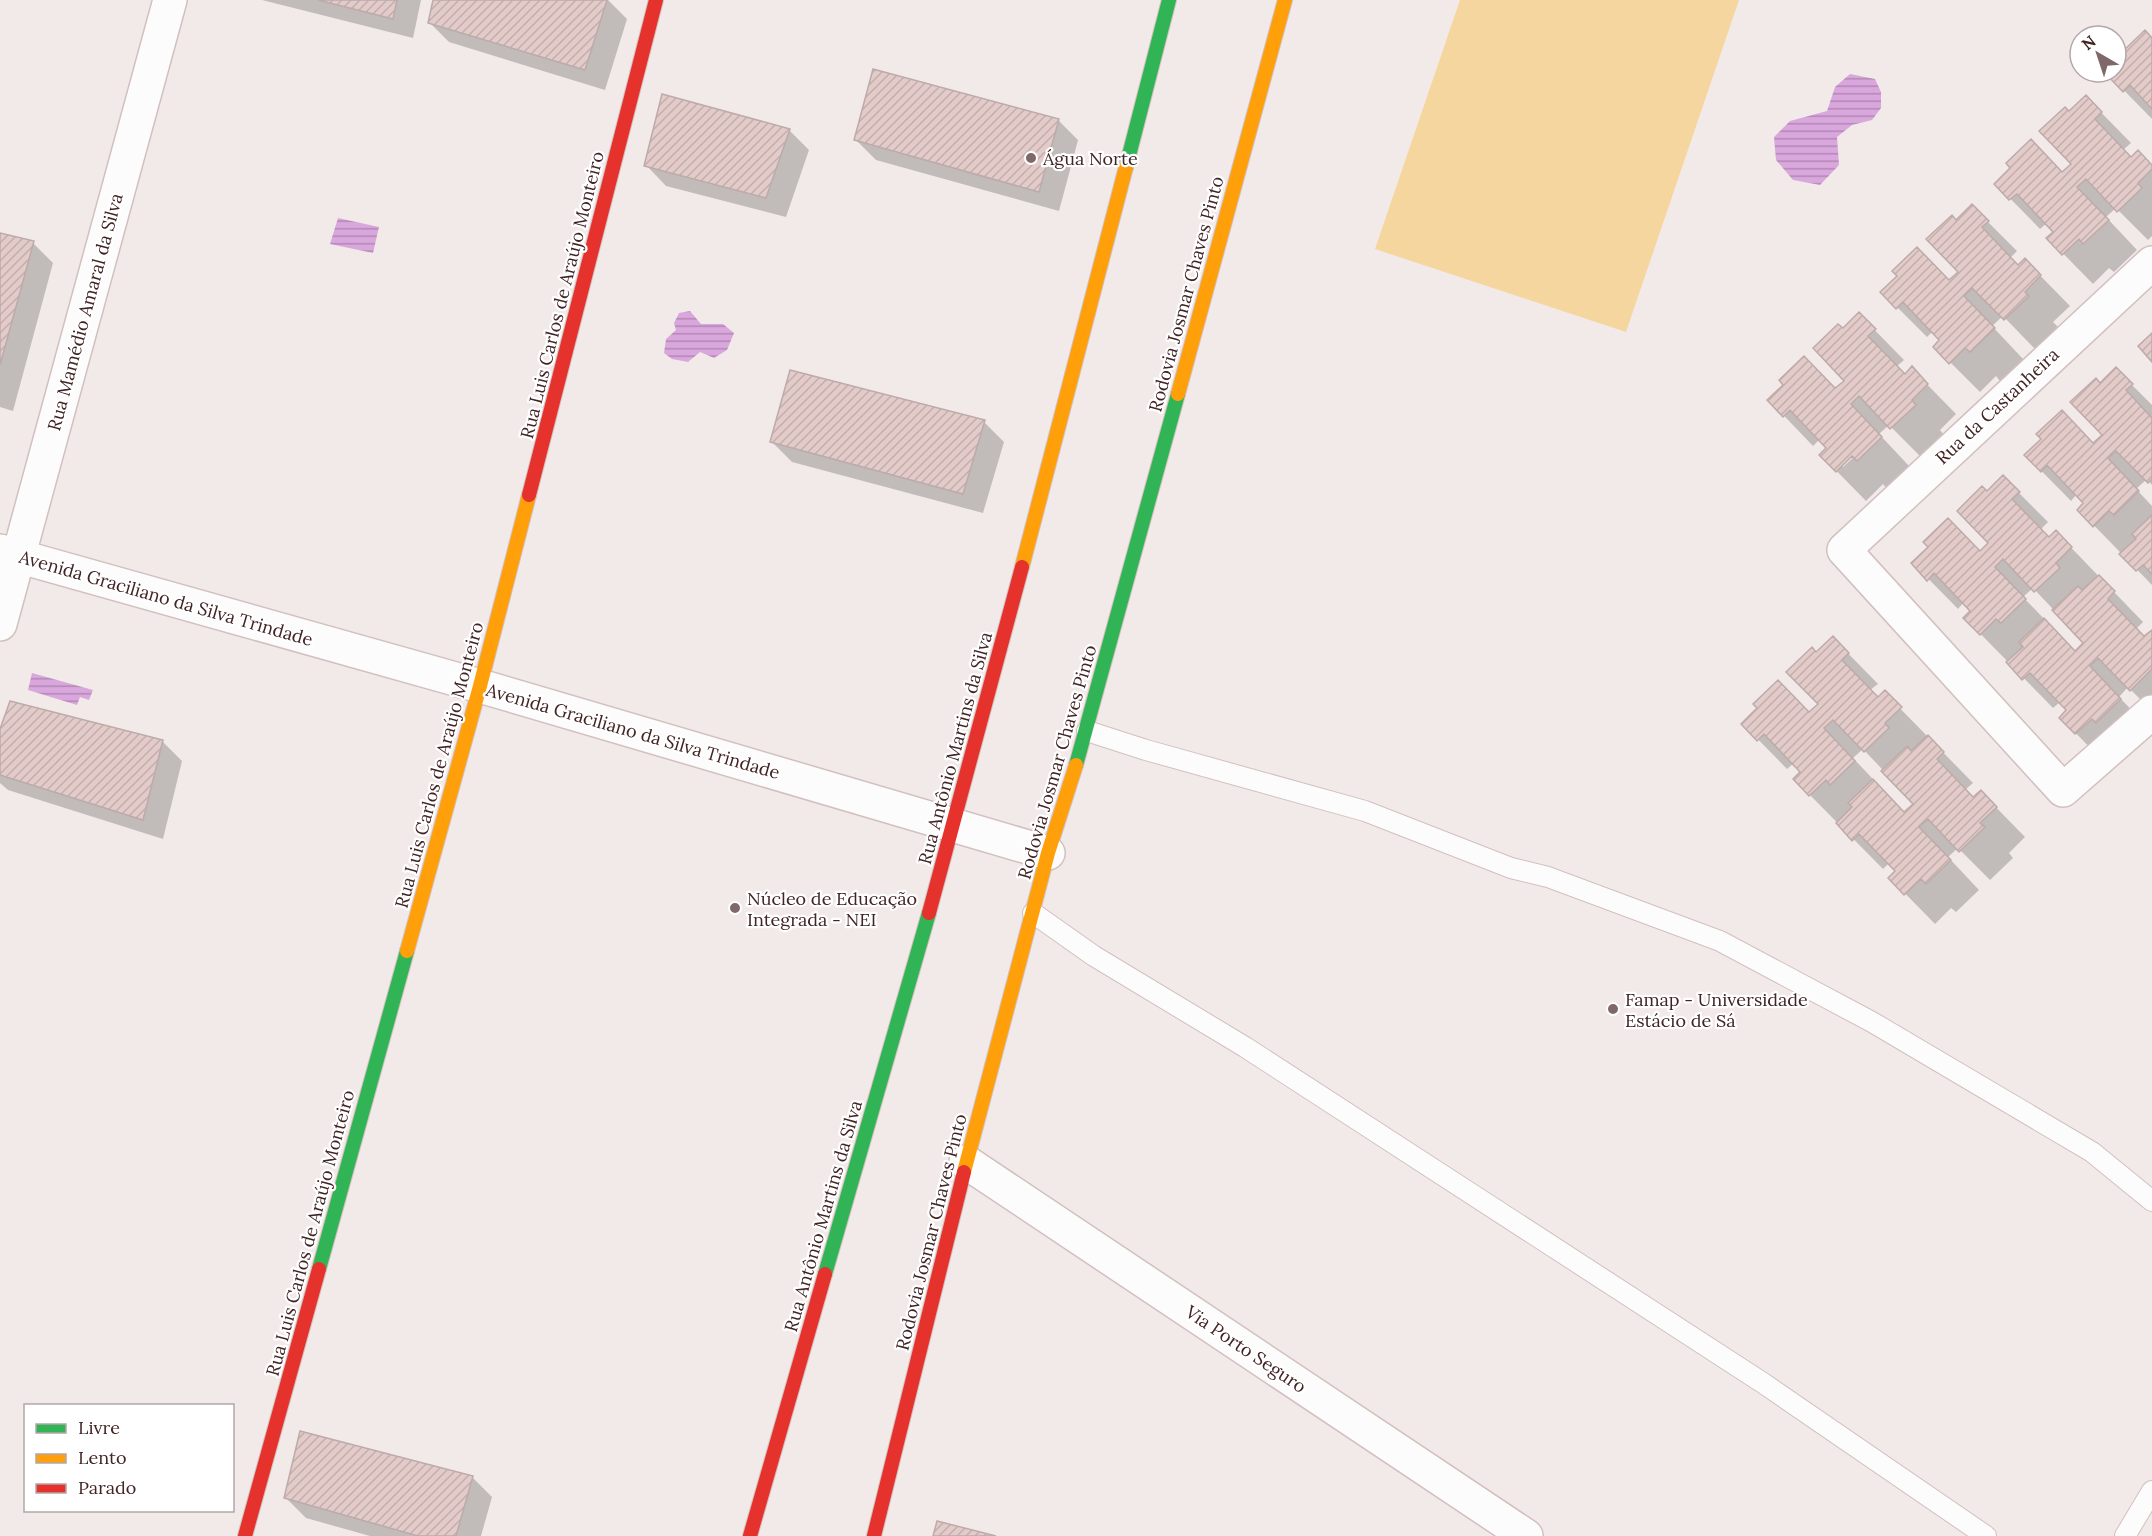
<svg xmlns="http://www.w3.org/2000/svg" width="2152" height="1536" viewBox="0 0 2152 1536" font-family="Lora,serif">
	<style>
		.garden { fill: #f6d69f }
		.water { fill: url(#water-rules) }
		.shadow { fill: #0003; fill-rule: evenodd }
		.building { fill: url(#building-hatch); stroke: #bcaba9; stroke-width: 1.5 }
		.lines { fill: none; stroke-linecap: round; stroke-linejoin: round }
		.lane-casing { stroke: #d2c0be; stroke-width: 22 }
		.street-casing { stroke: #d2c0be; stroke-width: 36 }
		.fast-casing { stroke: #d2c0be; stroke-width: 16 }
		.slow-casing { stroke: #d2c0be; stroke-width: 16 }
		.jam-casing { stroke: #d2c0be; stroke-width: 16 }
		.lane { stroke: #fdfcfc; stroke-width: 20 }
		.street { stroke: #fdfcfc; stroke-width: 33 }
		.fast { stroke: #30b455; stroke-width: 14 }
		.slow { stroke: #ff9f0a; stroke-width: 14 }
		.jam { stroke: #e5322d; stroke-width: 14 }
		.poi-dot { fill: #7f6968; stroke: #fff; stroke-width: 2 }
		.labels { text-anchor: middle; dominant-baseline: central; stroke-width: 4.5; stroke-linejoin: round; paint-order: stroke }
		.poi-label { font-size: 18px; fill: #412423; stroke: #fff; text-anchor: start }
		.street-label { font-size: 18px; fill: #412423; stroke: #fff }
	</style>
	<defs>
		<pattern id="water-rules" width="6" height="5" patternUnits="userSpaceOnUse" patternTransform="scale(1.5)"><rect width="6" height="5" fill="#d9a7dd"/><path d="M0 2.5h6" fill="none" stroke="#b288b3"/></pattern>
		<pattern id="building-hatch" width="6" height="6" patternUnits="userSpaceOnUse" patternTransform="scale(1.5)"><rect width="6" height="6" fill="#e3cbc9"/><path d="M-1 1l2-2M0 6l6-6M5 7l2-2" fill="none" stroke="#c4aeac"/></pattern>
	</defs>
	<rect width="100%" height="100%" fill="#f2eae8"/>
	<path class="garden" d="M1460 0H1739L1626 332 1375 249Z"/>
	<path class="water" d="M1850 74 1875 79 1881 92V108L1872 120 1852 125 1837 137 1839 165 1820 185 1793 180 1776 160 1774 137 1790 121 1827 111 1835 87Z
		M338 218 379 227 373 253 330 244Z
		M690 311 701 324H723L734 333 727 350 714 358 700 352 688 362 672 359 664 353 666 339 676 330 674 323 679 313Z
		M32 673 93 690 89 700 80 697 77 705 28 690Z"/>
	<path class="shadow" d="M262 0H421L413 38Z
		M435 0H608L627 19 605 90 449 42 429 22Z
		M2152 40V119L2109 75Z
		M2086 97 2131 143 2123 150 2132 159 2152 166V236L2148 240 2116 208 2106 217 2137 250 2114 272 2109 268 2093 284 2048 238 2055 232 2047 223 2040 229 1996 184 2063 173 2073 164 2069 114Z
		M1058 120 1078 140 1059 211 876 160 856 140Z
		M789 130 809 150 786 217 666 186 646 165Z
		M1972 206 2017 251 2010 258 2019 267 2025 260 2070 306 2053 322 2058 327 2035 349 2003 316 1992 326 2023 359 2000 381 1996 376 1980 392 1935 347 1942 340 1933 331 1927 337 1882 292 1949 282 1960 272 1956 222Z
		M0 234 33 243 53 263 13 411 0 407Z
		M1859 314 1904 360 1897 366 1905 375 1912 369 1956 414 1940 430 1944 435 1921 457 1889 425 1879 434 1910 467 1887 489 1883 484 1866 501 1821 455 1829 448 1820 439 1813 446 1769 400 1836 390 1846 381 1843 330ZM1857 450 1859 452 1843 467 1841 465Z
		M2116 369 2152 405V485L2147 479 2136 489 2152 506V585L2079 510 2086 503 2077 494 2071 501 2026 455 2094 444 2104 435 2100 385Z
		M984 422 1004 442 983 513 792 462 772 442Z
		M2003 477 2048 522 2041 529 2049 538 2056 532 2143 622 2136 629 2144 637 2152 632V711L2128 687 2119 697 2150 729 2105 763 2061 718 2068 710 2060 702 2053 708 1965 618 1973 611 1964 602 1958 609 1913 563 1980 553 1990 544 1987 493ZM2033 588 2085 643 2076 652 2023 597Z
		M1833 638 1878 684 1870 690 1878 699 1885 693 1973 783 1965 790 1974 799 1981 792 2025 837 2009 853 2013 858 1990 880 1958 848 1948 857 1979 890 1956 912 1951 908 1935 924 1890 878 1897 872 1889 863 1883 869 1810 795 1802 772 1794 763 1787 769 1743 724 1810 714 1820 704 1817 654ZM1863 749 1915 804 1905 813 1853 758Z
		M0 734 162 741 182 761 163 839 8 790 0 783Z
		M472 1477 492 1497 481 1536H370L306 1518 286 1498Z"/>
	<path class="building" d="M318 0H397L393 19Z
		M433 0H607L585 70 428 23Z
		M2145 30 2152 38V109L2130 85 2123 92 2107 75 2116 72V66L2123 59 2119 55Z
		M873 69 1059 119 1039 192 854 140Z
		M662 94 790 129 766 198 644 166Z
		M2086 95 2102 112 2095 119 2131 157 2138 150 2152 165V169L2138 183 2142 188 2117 212 2086 179 2077 187 2109 220 2083 244 2079 239 2062 255 2046 238 2053 232 2017 194 2009 200 1994 184 2010 168 2006 163 2031 139 2062 172 2071 164 2039 131 2065 107 2069 111Z
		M1972 204 1989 221 1982 227 2018 265 2025 258 2041 275 2025 292 2029 296 2004 320 1972 288 1964 296 1995 328 1970 352 1965 348 1949 364 1933 347 1939 340 1903 302 1896 309 1880 292 1897 276 1892 271 1917 247 1949 280 1958 272 1926 239 1952 215 1956 220Z
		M0 233 34 241 0 365Z
		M1859 312 1876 329 1868 336 1905 374 1912 366 1928 384 1912 400 1916 405 1890 429 1859 396 1851 404 1882 437 1857 461 1852 456 1836 472 1819 455 1826 448 1790 410 1783 417 1767 400 1783 385 1779 380 1804 356 1835 388 1844 381 1813 348 1838 324 1843 328Z
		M2152 333V362L2138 346Z
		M2116 367 2133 384 2126 390 2152 418V479L2148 483 2116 451 2108 458 2139 491 2114 515 2109 511 2093 527 2077 510 2083 503 2047 465 2041 472 2024 455 2041 439 2036 434 2062 410 2093 443 2102 435 2070 402 2096 378 2100 383Z
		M790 370 985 420 963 494 770 442Z
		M2003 475 2020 492 2012 499 2049 537 2056 530 2072 547 2056 563 2060 568 2034 592 2003 559 1995 567 2026 599 2001 623 1996 619 1980 635 1963 618 1970 611 1934 573 1927 581 1911 563 1928 547 1923 542 1948 518 1980 551 1988 543 1957 511 1982 486 1987 491Z
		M2152 515V574L2143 565 2136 571 2119 554 2136 539 2132 534Z
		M2099 575 2115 591 2108 599 2144 636 2152 630V669L2130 691 2098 658 2090 666 2121 699 2096 723 2092 719 2075 734 2059 718 2066 710 2030 673 2022 680 2006 662 2023 647 2019 642 2044 618 2075 651 2083 643 2052 610 2078 586 2082 590Z
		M1833 636 1849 653 1842 660 1878 697 1885 690 1902 707 1885 723 1889 728 1864 752 1833 720 1824 728 1855 761 1830 785 1826 780 1809 796 1793 779 1800 772 1764 734 1757 741 1741 724 1757 708 1753 704 1778 680 1809 712 1818 704 1786 672 1812 647 1816 652Z
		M10 701 163 740 143 820 0 775V729Z
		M1928 735 1944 752 1937 759 1973 797 1981 790 1997 807 1980 823 1985 827 1959 852 1928 819 1919 827 1951 860 1926 884 1921 879 1904 895 1888 878 1895 871 1859 834 1852 841 1836 823 1852 807 1848 803 1873 779 1904 812 1913 804 1881 771 1907 746 1911 751Z
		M300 1431 473 1476 456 1536H418L284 1498Z
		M937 1521 996 1536H933Z"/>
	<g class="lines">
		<g class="lane-casing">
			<path id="lane" d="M1087 731 1146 750 1365 811 1511 868 1548 877 1720 941 1872 1022 2092 1152 2152 1201
				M1033 913 1094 956 1245 1047 1763 1383 1986 1536
				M2125 1536 2152 1491"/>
		</g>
		<g class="street-casing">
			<path id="street" d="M2152 263 1844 550 2063 790 2152 712
				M0 551 480 686 1048 853
				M0 624 170 0
				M966 1162 1526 1536"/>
		</g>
		<g class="fast-casing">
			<path id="fast" d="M1126 167 1169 0
				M1076 765 1178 394
				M319 1269 407 951
				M825 1274 929 913"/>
		</g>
		<g class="slow-casing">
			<path id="slow" d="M1178 394 1285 0
				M1022 567 1126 167
				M407 951 480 686 529 495
				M964 1172 1048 853 1076 765"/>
		</g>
		<g class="jam-casing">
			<path id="jam" d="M529 495 656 0
				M929 913 1022 567
				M245 1536 319 1269
				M750 1536 825 1274
				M874 1536 964 1172"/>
		</g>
		<use href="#lane" class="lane"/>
		<use href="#street" class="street"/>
		<use href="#fast" class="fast"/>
		<use href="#slow" class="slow"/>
		<use href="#jam" class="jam"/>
	</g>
	<g class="poi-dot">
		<circle cx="1031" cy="158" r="6"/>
		<circle cx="735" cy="908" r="6"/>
		<circle cx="1613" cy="1009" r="6"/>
	</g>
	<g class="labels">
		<g class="poi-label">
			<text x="1043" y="158">Água Norte</text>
			<text x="747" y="898">Núcleo de Educação<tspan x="747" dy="21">Integrada - NEI</tspan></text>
			<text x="1625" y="999">Famap - Universidade<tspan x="1625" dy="21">Estácio de Sá</tspan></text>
		</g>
		<g class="street-label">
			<text transform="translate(1186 294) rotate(-75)">Rodovia Josmar Chaves Pinto</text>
			<text transform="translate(562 295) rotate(-76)">Rua Luis Carlos de Araújo Monteiro</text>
			<text transform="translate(85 312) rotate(-75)">Rua Mamédio Amaral da Silva</text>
			<text transform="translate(1997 406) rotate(-43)">Rua da Castanheira</text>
			<text transform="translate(166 598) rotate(16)">Avenida Graciliano da Silva Trindade</text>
			<text transform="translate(633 731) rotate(16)">Avenida Graciliano da Silva Trindade</text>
			<text transform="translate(955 748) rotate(-75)">Rua Antônio Martins da Silva</text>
			<text transform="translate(1057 762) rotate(-74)">Rodovia Josmar Chaves Pinto</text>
			<text transform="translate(439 765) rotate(-75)">Rua Luis Carlos de Araújo Monteiro</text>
			<text transform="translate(823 1216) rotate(-74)">Rua Antônio Martins da Silva</text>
			<text transform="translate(931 1232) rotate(-76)">Rodovia Josmar Chaves Pinto</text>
			<text transform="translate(310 1233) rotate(-75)">Rua Luis Carlos de Araújo Monteiro</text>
			<text transform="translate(1246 1349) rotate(34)">Via Porto Seguro</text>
		</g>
	</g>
	<rect x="24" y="1404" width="210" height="108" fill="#ffffff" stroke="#b3a7a7" stroke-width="1.5"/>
	<rect x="36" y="1424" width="30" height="9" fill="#30b455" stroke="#b3a7a7" stroke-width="1.5"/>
	<text x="78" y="1434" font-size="18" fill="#412423">Livre</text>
	<rect x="36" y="1454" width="30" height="9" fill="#ff9f0a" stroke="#b3a7a7" stroke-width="1.5"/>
	<text x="78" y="1464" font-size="18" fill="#412423">Lento</text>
	<rect x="36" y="1484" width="30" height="9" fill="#e5322d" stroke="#b3a7a7" stroke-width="1.5"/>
	<text x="78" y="1494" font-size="18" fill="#412423">Parado</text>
	<g transform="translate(2098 54) rotate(321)"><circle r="28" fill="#ffffff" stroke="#b3a7a7" stroke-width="1.5"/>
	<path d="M0-4.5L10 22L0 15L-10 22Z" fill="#7f6968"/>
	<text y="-9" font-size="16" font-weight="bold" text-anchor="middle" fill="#412423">N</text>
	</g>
</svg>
